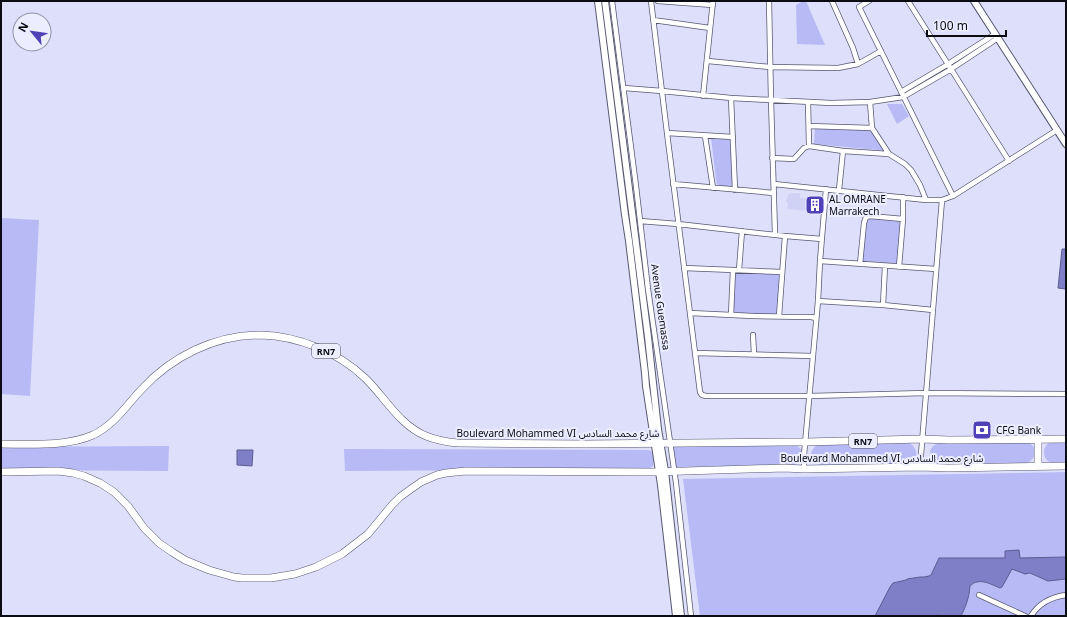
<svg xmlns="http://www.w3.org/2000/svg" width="1067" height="617" viewBox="0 0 1067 617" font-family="'Noto Sans','Noto Sans Arabic',sans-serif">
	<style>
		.built { fill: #d0d2f5 }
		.green { fill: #b7baf5 }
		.water { fill: #7e7fc6; stroke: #5c5c91 }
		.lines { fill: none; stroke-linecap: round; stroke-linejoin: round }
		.minor-casing { stroke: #575870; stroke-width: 6 }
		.secondary-casing { stroke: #575870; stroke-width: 8 }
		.primary-casing { stroke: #575870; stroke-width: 8 }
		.minor { stroke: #fff; stroke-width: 4.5 }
		.secondary { stroke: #fff; stroke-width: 6 }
		.primary { stroke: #fff; stroke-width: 7 }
		.labels { text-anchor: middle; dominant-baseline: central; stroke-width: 4; stroke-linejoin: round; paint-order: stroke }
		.shield { fill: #ecedff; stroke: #4e4f5a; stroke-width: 1 }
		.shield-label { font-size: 9px; font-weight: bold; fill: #0b0b14 }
		.poi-label { font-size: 10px; fill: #0b0b14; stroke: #ecedff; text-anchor: start }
		.street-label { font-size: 10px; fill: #0b0b14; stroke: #ecedff }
	</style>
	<rect width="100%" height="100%" fill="#dddffb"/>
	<path class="built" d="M792 193H800V198L810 199 809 211 787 209 788 203 786 202 787 197 789 194Z"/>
	<path class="green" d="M803 1H806L825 45 797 44 796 5Z
		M887 104H902L909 116 897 124Z
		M815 128H874L888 151 814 144Z
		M711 138 734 140 736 189 717 187Z
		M1 218 39 220 30 396 1 394Z
		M867 218 902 220 898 264 862 261Z
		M735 273 779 274 778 315 733 313Z
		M1028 442C1038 448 1038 457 1027 463L938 464C928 458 927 448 938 443Z
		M1051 442H1066V463C1061 463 1054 464 1050 462 1044 460 1042 451 1046 446 1046 445 1050 442 1051 442Z
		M910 443C919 451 919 458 908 464L819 465C809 459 808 452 818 444Z
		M673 445H795C807 451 805 459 795 465L676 467Z
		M169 446 168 471 1 470V447Z
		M344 449 648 450C649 450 650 451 651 451 654 454 655 465 652 467 649 469 645 469 642 469L345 471Z
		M1066 472V616H700L683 479Z"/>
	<path class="water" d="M1062 249H1066V289L1058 288Z
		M237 450H253L252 466 237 465Z
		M1019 550 1020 558 1066 557V579L1048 581 1030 573 1025 574 1012 569 1002 587 1000 588C990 584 979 577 970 586 969 598 966 606 961 616H941L937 615V616H875L890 587 893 583 906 580 907 579 920 577H924L929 576 932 574V573L939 558H1005V551Z"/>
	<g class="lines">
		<g class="minor-casing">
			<path id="minor" d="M612 1 636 186 648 289 676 483 691 616
				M651 1 667 133 700 392 702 395 706 396H810L926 393 1066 394
				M658 1 713 5
				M769 1 771 100 775 234
				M832 1 853 48 858 64
				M869 1 859 7 953 196
				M908 1 951 69 1009 161
				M653 20 710 28
				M708 61 770 67 838 68 858 64 881 51
				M624 88 662 91 731 98 831 103 870 102 903 97 948 71 998 38
				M901 92 945 66 995 34
				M703 96 713 1
				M731 98 735 190
				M808 102 809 146
				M870 102 872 128 889 154 905 164 911 170 920 185 926 200
				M809 126 872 128
				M667 133 733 137
				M705 136 713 188
				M772 158 794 159 804 148 809 146 843 151 889 154
				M673 184 774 193
				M774 184 926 200H942L953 196 1057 130
				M839 190 843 151
				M640 221 678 224 785 236 822 239
				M820 261 936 269
				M860 264 864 223 866 217 870 216 903 219
				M899 267 903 219V197
				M684 268 782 272
				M739 270 742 231
				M818 301 883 305 933 310
				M883 305 885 266
				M690 313 753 316 811 317 816 318
				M731 315 733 270
				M779 316 785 236
				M753 335 754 354
				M695 353 813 356
				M920 467 942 200
				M804 469V455L818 301 820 261 826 189
				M979 595 1025 616
				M1031 616C1039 603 1051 597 1066 595"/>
		</g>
		<g class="secondary-casing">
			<path id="secondary" d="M598 1 625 215 629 241 645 373 646 386 661 485 676 616
				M605 1 648 337 658 429 665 471 681 616
				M974 1 1066 144"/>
		</g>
		<g class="primary-casing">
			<path id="primary" d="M1 444C30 444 66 447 93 435 114 425 126 406 141 390 172 356 215 335 261 335 298 336 338 352 365 378 385 397 399 425 426 436 436 440 447 442 458 443L586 444 785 442H806L922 439 949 440 1066 439
				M1038 466V439
				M1 472 58 471 73 473 84 476 100 483 114 492 128 506 144 528 159 543 172 552 185 560 209 570 234 577 242 578H271L295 574 316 567 342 554 368 534 392 505 400 497 411 489 421 482 437 475 446 473 466 471 654 472 784 468 804 469 920 467 948 468 1066 466"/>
		</g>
		<use href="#minor" class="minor"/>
		<use href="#secondary" class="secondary"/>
		<use href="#primary" class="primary"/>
	</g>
	<defs>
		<g id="building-square" transform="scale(1)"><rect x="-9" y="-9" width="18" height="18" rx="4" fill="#4e40b7" stroke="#ecedff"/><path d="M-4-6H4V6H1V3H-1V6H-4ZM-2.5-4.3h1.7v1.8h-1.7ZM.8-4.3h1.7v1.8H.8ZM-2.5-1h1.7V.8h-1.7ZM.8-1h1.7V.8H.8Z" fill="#fff"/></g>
		<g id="bank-square" transform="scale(1)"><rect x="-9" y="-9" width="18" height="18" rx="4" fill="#4e40b7" stroke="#ecedff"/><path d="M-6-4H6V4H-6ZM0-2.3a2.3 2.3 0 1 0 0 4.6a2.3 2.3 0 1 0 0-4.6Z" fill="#fff"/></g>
	</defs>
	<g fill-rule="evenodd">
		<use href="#building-square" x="815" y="205"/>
		<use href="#bank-square" x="982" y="430"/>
	</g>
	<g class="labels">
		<g class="shield">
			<rect x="312" y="344" width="28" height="14" rx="3"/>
			<rect x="849" y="434" width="28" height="14" rx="3"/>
		</g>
		<g class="shield-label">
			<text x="326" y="351">RN7</text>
			<text x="863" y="441">RN7</text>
		</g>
		<g class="poi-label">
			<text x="829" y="199">AL OMRANE<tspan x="829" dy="12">Marrakech</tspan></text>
			<text x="996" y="430">CFG Bank</text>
		</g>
		<g class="street-label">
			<text transform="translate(661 307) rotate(82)">Avenue Guemassa</text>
			<text x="558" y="433">Boulevard Mohammed VI شارع محمد السادس</text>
			<text x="882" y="458">Boulevard Mohammed VI شارع محمد السادس</text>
		</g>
	</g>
	<rect width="1067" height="617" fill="none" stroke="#0b0b14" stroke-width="4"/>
	<g transform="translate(32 32) rotate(299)"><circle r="19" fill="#ecedff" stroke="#9293a1"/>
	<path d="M0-3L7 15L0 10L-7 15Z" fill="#4e40b7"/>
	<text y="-6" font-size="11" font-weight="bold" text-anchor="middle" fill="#0b0b14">N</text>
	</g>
	<path d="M927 30v6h79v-6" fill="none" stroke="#0b0b14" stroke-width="2"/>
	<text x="933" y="30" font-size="12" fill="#0b0b14" stroke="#ecedff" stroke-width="3" paint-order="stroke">100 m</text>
</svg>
